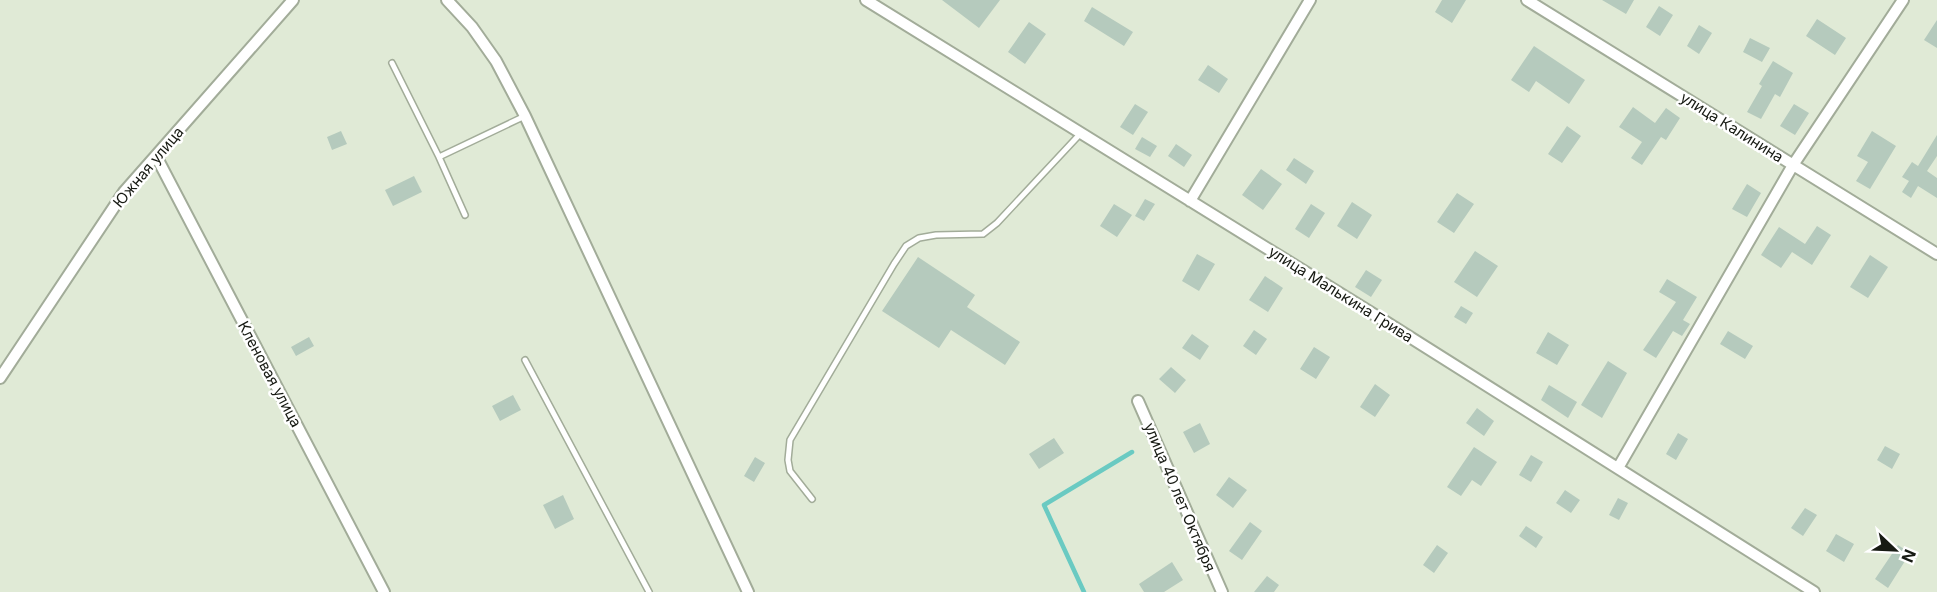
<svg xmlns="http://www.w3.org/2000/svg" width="1937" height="592" viewBox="0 0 1937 592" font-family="Inter,sans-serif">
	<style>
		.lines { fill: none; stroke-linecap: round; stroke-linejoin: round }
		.stream { stroke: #6acac2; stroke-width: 4.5 }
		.building { fill: #b5cabd }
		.lane-casing { stroke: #a2ac99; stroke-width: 8 }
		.street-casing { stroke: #a2ac99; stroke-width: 14 }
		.lane { stroke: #fff; stroke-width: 5 }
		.street { stroke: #fff; stroke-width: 10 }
		.labels { text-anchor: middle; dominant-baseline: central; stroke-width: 5; stroke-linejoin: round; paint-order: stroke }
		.street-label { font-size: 15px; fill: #171a13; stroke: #fff }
	</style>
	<rect width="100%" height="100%" fill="#e0ead6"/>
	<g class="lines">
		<path class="stream" d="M1084 592 1044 505 1132 452"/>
	</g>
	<path class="building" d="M942 0H1000L979 28Z
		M1442 0H1466L1452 23 1435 12Z
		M1602 0H1634L1626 14Z
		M1659 6 1673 15 1660 36 1646 27Z
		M1092 7 1133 32 1124 46 1084 21Z
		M1817 19 1846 38 1835 55 1806 36Z
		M1937 20V48L1924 40Z
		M1029 22 1046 34 1025 64 1008 52Z
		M1699 25 1712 33 1699 54 1687 46Z
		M1750 38 1770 48 1762 62 1743 52Z
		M1534 46 1585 80 1569 104 1536 81 1529 92 1511 80Z
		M1773 61 1793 73 1780 97 1775 94 1761 119 1747 112 1762 86 1759 84Z
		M1208 65 1228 79 1219 93 1198 80Z
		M1135 104 1148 112 1133 135 1120 127Z
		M1794 104 1809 113 1795 135 1780 126Z
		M1633 107 1655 123 1666 108 1680 118 1666 140 1661 137 1642 165 1631 158 1642 142 1619 127Z
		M1567 126 1581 136 1562 163 1548 154Z
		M341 131 347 144 332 150 327 137Z
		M1872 131 1896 146 1870 189 1856 181 1868 162 1857 156Z
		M1937 135V156L1927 171 1937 178V198L1918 186 1911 198 1902 192 1909 181 1902 177 1912 162 1918 166Z
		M1142 137 1157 146 1150 157 1135 149Z
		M1176 144 1192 155 1184 167 1168 156Z
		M1294 158 1314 171 1306 184 1286 170Z
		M1261 169 1282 184 1263 210 1242 195Z
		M414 176 422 192 393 206 385 190Z
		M1747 184 1761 193 1747 217 1732 209Z
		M1457 193 1474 204 1454 233 1437 222Z
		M1145 199 1155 204 1144 221 1135 216Z
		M1352 202 1372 215 1357 239 1337 226Z
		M1114 204 1132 215 1117 237 1100 226Z
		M1311 204 1325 213 1309 238 1295 229Z
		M1817 226 1831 235 1812 265 1792 252 1781 268 1761 255 1779 227 1805 244Z
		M1475 251 1498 266 1477 297 1454 282Z
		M1197 254 1215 264 1199 291 1182 281Z
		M1870 255 1888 267 1868 298 1850 287Z
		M918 257 975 295 967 307 1020 342 1005 365 951 330 939 348 882 311Z
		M1366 270 1382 280 1371 297 1355 287Z
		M1265 276 1283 288 1268 312 1249 300Z
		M1667 279 1697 297 1683 320 1690 324 1682 336 1673 331 1656 358 1643 350 1676 302 1659 292Z
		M1461 306 1473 313 1466 324 1454 317Z
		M1254 330 1267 339 1256 355 1243 346Z
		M1728 331 1753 346 1745 359 1720 344Z
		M1548 332 1569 345 1557 365 1536 353Z
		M1192 334 1209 346 1200 360 1182 348Z
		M309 337 314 346 296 356 291 347Z
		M1314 347 1330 357 1316 379 1300 369Z
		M1608 361 1627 373 1602 418 1581 405Z
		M1171 367 1186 380 1175 393 1159 379Z
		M1375 384 1390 395 1375 417 1360 407Z
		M1549 385 1577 402 1568 418 1541 400Z
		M513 395 521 410 500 421 492 406Z
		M1477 408 1494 421 1484 436 1466 423Z
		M1200 423 1210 444 1194 453 1183 432Z
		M1678 433 1688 439 1676 460 1666 454Z
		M1054 438 1064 453 1039 469 1029 454Z
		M1885 446 1900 454 1892 469 1877 460Z
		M1474 447 1497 462 1481 486 1472 480 1461 496 1447 487Z
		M1531 455 1543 462 1531 482 1519 475Z
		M755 457 765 463 754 482 744 476Z
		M1229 477 1247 490 1233 508 1216 495Z
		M1565 490 1580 500 1571 513 1556 503Z
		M563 495 574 519 555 529 543 505Z
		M1618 498 1628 503 1619 520 1609 515Z
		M1805 508 1817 515 1803 536 1791 528Z
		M1250 522 1262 531 1242 560 1229 551Z
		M1526 526 1543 537 1536 548 1519 536Z
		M1836 534 1854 544 1844 562 1826 551Z
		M1437 545 1448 553 1434 573 1423 565Z
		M1898 545 1910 553 1888 588 1875 579Z
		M1172 562 1183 580 1164 592H1144L1139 584Z
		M1267 576 1279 585 1274 592H1254Z"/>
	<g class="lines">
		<g class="lane-casing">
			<path id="lane" d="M392 63 439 157 525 116
				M439 157 465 215
				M525 360 649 592
				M812 499 790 471 788 460 790 440 894 264 906 246 919 238 936 235 983 234 997 223 1081 133"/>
		</g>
		<g class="street-casing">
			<path id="street" d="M447 0 472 27 496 61 525 116 748 592
				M866 0 1378 317 1814 592
				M1527 0 1937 254
				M156 156 384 592
				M1190 201 1310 0
				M0 378 124 192 293 0
				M1138 401 1222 592
				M1618 468 1793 165 1903 0"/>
		</g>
		<use href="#lane" class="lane"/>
		<use href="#street" class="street"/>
	</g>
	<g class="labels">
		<g class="street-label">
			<text transform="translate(1732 127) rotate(32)">улица Калинина</text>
			<text transform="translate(148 167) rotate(-50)">Южная улица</text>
			<text transform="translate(1341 294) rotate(32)">улица Малькина Грива</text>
			<text transform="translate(270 374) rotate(62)">Кленовая улица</text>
			<text transform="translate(1180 497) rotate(67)">улица 40 лет Октября</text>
		</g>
	</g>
	<g transform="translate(1895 550) rotate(113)" stroke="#ffffff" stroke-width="4.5" paint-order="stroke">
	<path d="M0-4.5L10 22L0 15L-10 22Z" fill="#171a13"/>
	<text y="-9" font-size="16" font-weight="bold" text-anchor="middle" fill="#171a13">N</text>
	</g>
</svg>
